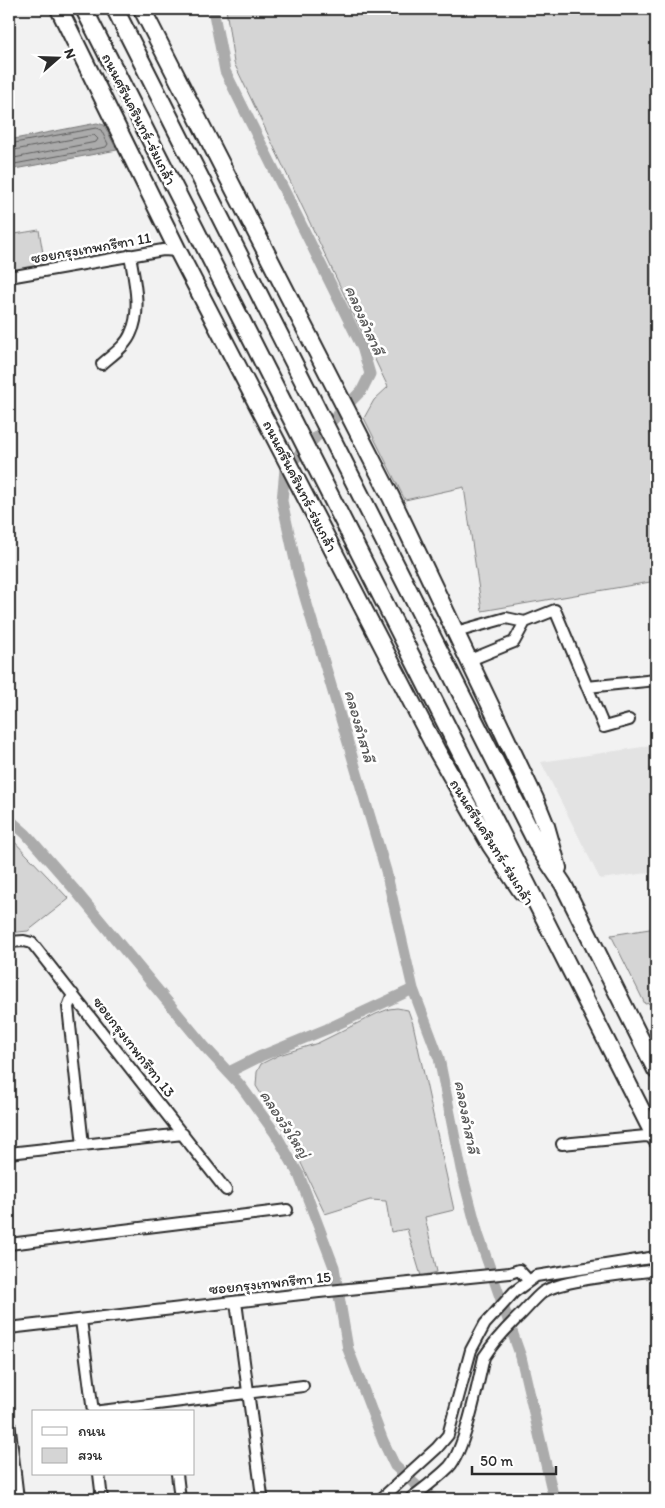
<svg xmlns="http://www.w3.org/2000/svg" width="665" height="1508" viewBox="0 0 665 1508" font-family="Itim,'Playpen Sans Thai',sans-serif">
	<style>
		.built { fill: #e3e3e3 }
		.green { fill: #d5d5d5; stroke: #808080 }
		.water { fill: #ababab; stroke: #787878 }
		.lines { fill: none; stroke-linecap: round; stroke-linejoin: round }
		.shore { stroke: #5e5e5e; stroke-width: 1 }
		.canal { stroke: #ababab; stroke-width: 11 }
		.minor-casing { stroke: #2b2b2b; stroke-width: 14 }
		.primary-casing { stroke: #2b2b2b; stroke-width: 20 }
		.minor { stroke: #fff; stroke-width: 10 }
		.primary { stroke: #fff; stroke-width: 16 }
		.labels { text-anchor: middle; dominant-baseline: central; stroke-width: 5; stroke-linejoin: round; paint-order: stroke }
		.street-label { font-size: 15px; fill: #2b2b2b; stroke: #fff }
		.water-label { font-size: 16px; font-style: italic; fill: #585858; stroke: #fff }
	</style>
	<rect width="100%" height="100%" fill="#f2f2f2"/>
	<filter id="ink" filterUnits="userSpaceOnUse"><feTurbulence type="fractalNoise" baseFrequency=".02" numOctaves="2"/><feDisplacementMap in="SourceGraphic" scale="10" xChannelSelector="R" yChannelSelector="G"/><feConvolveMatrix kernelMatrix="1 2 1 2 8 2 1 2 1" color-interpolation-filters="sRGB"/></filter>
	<g filter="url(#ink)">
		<path class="built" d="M656 745V872L600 879 541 762Z"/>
		<path class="green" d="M226 9H656V581L482 611 464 487 405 500 364 418 374 400 388 387 234 63Z
			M39 230 45 265 9 271V235Z
			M9 836 69 899 28 931 9 933Z
			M656 928V1002L645 1004 611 935Z
			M397 1008 408 1010 413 1024 454 1210 425 1217 437 1272 421 1276 407 1229 391 1232 386 1201 370 1200 325 1214 292 1144 256 1086 257 1072 261 1064 279 1055 318 1043 376 1014 389 1009Z"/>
		<path class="water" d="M97 123 104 125 117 150 9 170V140Z"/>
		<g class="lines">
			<path class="shore" d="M9 144 96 128 101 130 108 144 106 147 9 165
				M9 151 94 135 98 139 96 142 9 159"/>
			<path class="canal" d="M213 9 225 71 362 347 370 374 362 390 285 469 282 501 298 574 386 871 413 989 439 1058 461 1169 478 1234 521 1357 554 1499
				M9 819 26 834 74 889 205 1047 241 1086 275 1133 299 1175 334 1267 348 1349 383 1441 395 1466 428 1496 434 1499
				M229 1072 261 1056 327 1029 413 989"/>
			<g class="minor-casing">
				<path id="minor" d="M9 277 163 250 178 251
					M102 364C112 355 126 346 131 333 142 310 134 279 130 255
					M525 622 555 610 604 727 629 720
					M456 632 506 618 525 622 514 642 470 660
					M587 687 656 680
					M9 942 24 941 32 943 226 1190
					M73 994 68 1007 83 1145
					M562 1144 646 1136 656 1138
					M9 1153 183 1134
					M9 1244 287 1210
					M236 1302 262 1496
					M81 1320 93 1412
					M9 1328 319 1292 510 1273 519 1270 529 1281
					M93 1412 303 1386
					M9 1421 18 1499
					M99 1474 102 1499
					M177 1474 180 1499
					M381 1499 437 1448 448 1435 471 1350 485 1324 514 1292 536 1276 656 1257
					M410 1499C423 1489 437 1479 449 1467 465 1450 478 1383 484 1357 493 1343 504 1331 516 1319 525 1311 534 1299 543 1292 563 1279 630 1274 656 1270"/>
			</g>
			<g class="primary-casing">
				<path id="primary" d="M59 9 178 251 437 751 491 846 522 892
					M84 9 656 1139
					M115 9 539 848 563 884 656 1070
					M142 9 391 497 535 799 546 826 558 868"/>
			</g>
			<use href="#minor" class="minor"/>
			<use href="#primary" class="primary"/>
		</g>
	</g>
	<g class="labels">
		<g class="street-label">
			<text transform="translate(139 119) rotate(63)">ถนนศรีนครินทร์-ร่มเกล้า</text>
			<text transform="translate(91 248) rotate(-10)">ซอยกรุงเทพกรีฑา 11</text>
			<text transform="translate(300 486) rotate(63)">ถนนศรีนครินทร์-ร่มเกล้า</text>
			<text transform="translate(492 842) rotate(58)">ถนนศรีนครินทร์-ร่มเกล้า</text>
			<text transform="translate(134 1047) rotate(52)">ซอยกรุงเทพกรีฑา 13</text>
			<text transform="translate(270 1283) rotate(-6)">ซอยกรุงเทพกรีฑา 15</text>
		</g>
		<g class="water-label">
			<text transform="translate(365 320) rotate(66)">คลองลำสาลี</text>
			<text transform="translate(360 726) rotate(74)">คลองลำสาลี</text>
			<text transform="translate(467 1117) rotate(79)">คลองลำสาลี</text>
			<text transform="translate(285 1124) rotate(57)">คลองวังใหญ่</text>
		</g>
	</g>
	<rect width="665" height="1508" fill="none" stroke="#fff" stroke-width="30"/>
	<rect x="15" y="15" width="635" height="1478" fill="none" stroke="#2b2b2b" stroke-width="2" filter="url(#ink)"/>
	<rect x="32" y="1410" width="162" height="65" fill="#ffffff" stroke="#aaaaaa"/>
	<rect x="42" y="1427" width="25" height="8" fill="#ffffff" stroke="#aaaaaa"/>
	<text x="78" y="1436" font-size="15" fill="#2b2b2b">ถนน</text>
	<rect x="42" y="1448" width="25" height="15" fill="#d5d5d5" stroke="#aaaaaa"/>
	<text x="78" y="1460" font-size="15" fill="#2b2b2b">สวน</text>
	<g transform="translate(58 58) rotate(70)" stroke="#ffffff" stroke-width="4" paint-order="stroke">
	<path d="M0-4L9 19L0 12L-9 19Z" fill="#2b2b2b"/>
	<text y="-8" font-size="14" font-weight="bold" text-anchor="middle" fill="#2b2b2b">N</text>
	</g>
	<path d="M472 1466v8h84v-8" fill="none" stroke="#2b2b2b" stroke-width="2.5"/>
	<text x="480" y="1466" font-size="15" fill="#2b2b2b" stroke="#ffffff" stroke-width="4" paint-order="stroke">50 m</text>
</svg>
